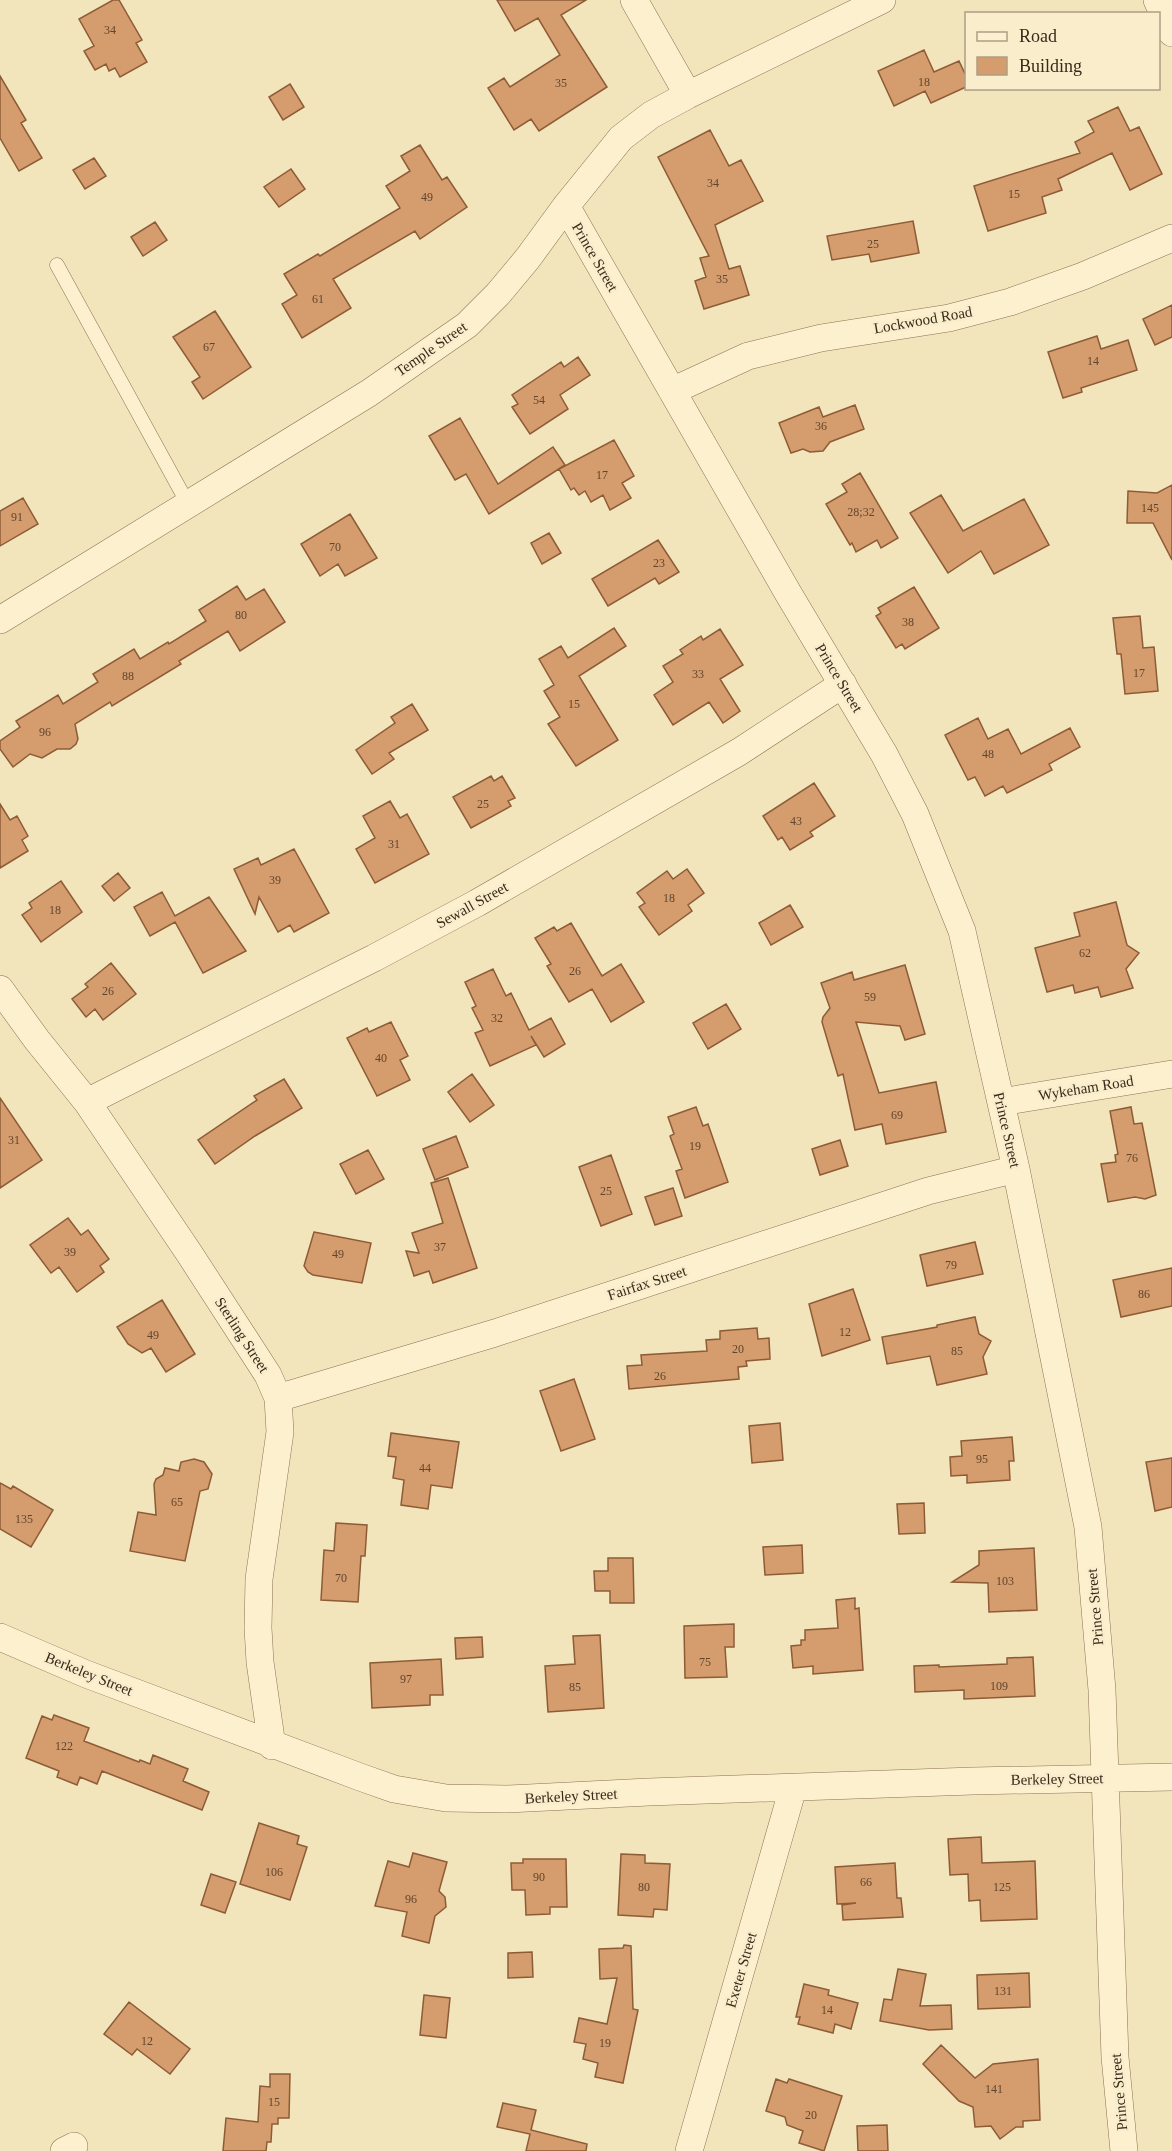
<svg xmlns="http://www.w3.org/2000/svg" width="1172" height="2151" viewBox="0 0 1172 2151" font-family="Georgia,serif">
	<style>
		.building { fill: #d59c6d; stroke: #8d5c37; stroke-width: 1.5 }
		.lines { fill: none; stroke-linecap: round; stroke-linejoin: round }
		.lane-casing { stroke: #8b7353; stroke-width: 15 }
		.street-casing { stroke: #8b7353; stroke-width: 28 }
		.lane { stroke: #fcf0cf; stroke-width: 14 }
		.street { stroke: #fcf0cf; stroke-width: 27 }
		.labels { text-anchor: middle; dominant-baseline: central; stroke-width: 5; stroke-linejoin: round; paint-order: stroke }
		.number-label { font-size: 12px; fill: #60462f }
		.street-label { font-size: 15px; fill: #392a1a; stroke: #f9edcc }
	</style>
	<rect width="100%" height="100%" fill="#f2e4bb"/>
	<path class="building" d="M113 0H119L142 40 136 43 147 62 120 77 115 68 109 71 106 64 95 70 84 51 94 46 79 19Z
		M497 0H586L561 15 607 87 539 131 531 119 514 130 488 88 504 78 510 87 560 55 538 18 515 31Z
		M924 50 934 72 959 61 966 76V87L931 103 925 91 894 106 878 71Z
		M0 76 26 120 21 123 42 158 19 171 0 138Z
		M290 84 304 107 283 120 269 97Z
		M1118 107 1130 131 1139 127 1162 174 1130 190 1112 153 1058 179 1062 190 1042 197 1046 213 988 231 974 186 1080 153 1075 142 1094 132 1088 121Z
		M710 130 729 166 741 160 763 201 715 225 729 269 740 266 749 295 704 309 695 281 706 277 700 258 709 256 658 157Z
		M420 145 442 180 447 177 467 207 420 239 415 231 333 279 351 308 302 338 282 304 297 295 284 274 318 254 320 256 400 208 386 186 410 171 401 156Z
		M94 158 106 176 85 189 73 170Z
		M291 169 305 189 279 207 264 187Z
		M913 221 919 253 871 262 869 254 832 260 827 236Z
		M155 222 167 240 143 256 131 237Z
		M1172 305V337L1155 345 1143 319Z
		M215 311 251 367 203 399 192 382 200 377 173 337Z
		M1097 336 1101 349 1128 340 1137 370 1081 388 1082 392 1063 398 1048 352Z
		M578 357 590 375 560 395 568 409 530 434 512 407 518 404 512 395 561 362 564 367Z
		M855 405 864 429 830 442 823 451 810 452 803 449 791 453 779 423 819 407 823 417Z
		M460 418 498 484 553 447 565 465 489 514 466 474 455 480 429 436Z
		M614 440 634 476 622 483 631 498 610 510 603 495 591 502 585 491 579 495 574 488 571 490 559 469Z
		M860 473 898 538 881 548 877 540 856 552 852 543 850 545 826 504 847 492 842 484Z
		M1172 485V560L1153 523H1127L1128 491 1157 493Z
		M941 495 963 531 1024 499 1049 545 994 574 981 551 948 573 910 513Z
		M23 498 38 524 0 546V511Z
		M350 514 377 558 345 576 338 564 320 576 301 544Z
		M549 533 561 553 542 564 531 543Z
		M658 540 679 572 659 584 655 578 608 606 592 579Z
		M237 586 246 600 264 589 285 622 240 651 228 631 179 661 181 664 112 706 110 702 75 724 78 739 76 744 70 749H57L42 758 30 754 13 767 0 749V741L20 727 16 721 58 695 63 704 98 682 93 674 134 649 140 659 168 642 169 644 206 621 199 610Z
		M914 587 939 628 905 649 902 644 896 648 876 616 881 613 878 608Z
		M1140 616 1143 648 1154 647 1158 691 1125 694 1121 654H1117L1113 618Z
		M614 628 626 646 579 676 618 740 576 766 548 724 560 717 544 691 554 685 539 659 561 646 568 658Z
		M720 629 743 665 720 679 740 711 723 723 709 702 673 725 654 695 673 682 663 666 683 654 680 650 701 636 703 640Z
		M412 704 428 730 389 753 394 759 372 774 356 750 395 723 391 717Z
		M978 718 988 739 1008 729 1021 754 1070 728 1080 747 1049 764 1052 770 1007 793 1003 786 985 796 975 777 968 780 945 735Z
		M491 776 494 781 502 776 515 798 508 801 511 806 471 828 453 797Z
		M814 783 835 816 810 832 813 836 790 850 782 837 778 840 763 816Z
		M390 801 400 818 407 814 429 854 375 883 356 849 375 838 363 816Z
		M0 804 10 820 17 816 28 836 22 840 28 851 0 868Z
		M294 849 329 913 294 932 290 925 278 932 259 897 255 914 234 869 258 858 261 865Z
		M687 869 704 893 688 905 692 911 659 935 639 907 645 903 637 893 667 871 673 879Z
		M118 873 130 888 114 901 102 886Z
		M61 881 82 912 41 942 22 915 32 908 29 903Z
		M162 892 175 916 209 897 246 951 203 973 175 922 150 936 134 907Z
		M1116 902 1127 945 1139 953 1126 969 1133 988 1101 997 1098 987 1075 993 1073 985 1047 992 1035 948 1080 936 1074 913Z
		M790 905 803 927 771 945 759 923Z
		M571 923 602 976 621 964 644 1002 611 1022 592 989 569 1002 547 966 551 964 535 938 554 927 557 931Z
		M111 963 136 994 103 1020 95 1009 86 1017 72 999 88 987 85 984Z
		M905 965 925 1034 905 1040 900 1026 856 1022 879 1093 936 1082 946 1132 886 1144 882 1124 855 1130 843 1074 838 1076 822 1022 823 1017 830 1008 821 983 852 972 854 980Z
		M493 969 506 996 511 993 529 1030 551 1018 565 1044 544 1057 531 1036 536 1045 490 1066 475 1033 483 1030 472 1008 476 1006 465 982Z
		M726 1004 741 1029 708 1049 693 1023Z
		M391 1022 408 1056 400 1060 410 1080 377 1096 347 1038 367 1028 369 1032Z
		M472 1074 494 1105 470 1122 448 1092Z
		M284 1079 302 1108 255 1136 215 1164 198 1140 257 1100 254 1096Z
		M0 1098 42 1160 0 1188Z
		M696 1107 703 1126 708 1124 728 1182 685 1198 676 1171 682 1169 670 1136 674 1134 668 1117Z
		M1131 1107 1134 1124 1142 1123 1156 1195 1145 1199 1135 1197 1108 1202 1101 1164 1116 1162 1115 1155 1118 1154 1110 1111Z
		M456 1136 468 1167 435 1180 423 1149Z
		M840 1140 848 1166 820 1175 812 1149Z
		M368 1150 384 1179 356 1194 340 1164Z
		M611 1155 632 1214 601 1226 579 1167Z
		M448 1178 477 1268 433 1283 429 1271 414 1276 406 1251 419 1253 412 1233 443 1223 431 1183Z
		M673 1188 682 1216 655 1225 645 1197Z
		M68 1218 81 1235 88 1230 109 1259 100 1266 104 1272 77 1292 59 1267 51 1273 30 1245Z
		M314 1232 371 1243 362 1283 313 1275 308 1272 304 1266Z
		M975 1242 983 1274 927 1286 920 1255Z
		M1172 1268V1306L1121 1317 1113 1280Z
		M853 1289 870 1340 822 1356 809 1304Z
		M162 1300 195 1354 166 1372 151 1348 142 1353 128 1344 117 1327Z
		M975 1317 979 1334 991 1341 983 1357 987 1374 937 1385 930 1356 887 1364 882 1337 937 1327V1325Z
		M757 1328 758 1339 769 1338 770 1359 746 1361 747 1366 738 1367 739 1379 629 1389 627 1366 642 1365 641 1355 707 1351 706 1340 720 1339V1331Z
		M574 1379 595 1439 561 1451 540 1391Z
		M780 1423 783 1460 752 1463 749 1426Z
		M391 1433 459 1442 452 1488 431 1485 428 1509 401 1505 404 1480 393 1478 396 1457 388 1456Z
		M1012 1437 1014 1461H1009L1010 1480 967 1483V1475L951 1476 950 1457 962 1456 961 1441Z
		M1172 1458V1507L1155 1511 1146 1462Z
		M194 1459 204 1462 212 1474 208 1489 200 1491 185 1561 130 1551 138 1512 156 1515 154 1484 156 1479 163 1475 165 1468 179 1471 181 1462Z
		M0 1483 11 1489 13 1486 53 1510 31 1547 0 1529Z
		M924 1503 925 1533 899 1534 897 1504Z
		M336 1523 367 1525 365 1556H361L358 1602 321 1600 324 1550 334 1551Z
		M802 1545 803 1573 765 1575 763 1547Z
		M1034 1548 1037 1610 989 1612 988 1583 952 1582 979 1565V1551Z
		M608 1558H633L634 1603H610V1591H595L594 1571H608Z
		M855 1598V1609L859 1608 863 1670 813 1674V1666L793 1668 791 1646 801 1645V1640H805V1630L838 1628 836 1600Z
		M734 1624V1647H725L727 1677 685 1678 684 1626Z
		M600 1635 604 1708 548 1712 545 1666 575 1664 573 1636Z
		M482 1637 483 1657 456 1659 455 1638Z
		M1033 1657 1035 1696 964 1699V1690L915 1692 914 1666 939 1665V1667L1007 1664V1658Z
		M441 1659 443 1695H430V1705L372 1708 370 1663Z
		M54 1715 89 1728 84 1741 139 1762 140 1760 150 1764 153 1755 188 1769 183 1781 209 1792 202 1810 102 1771 97 1784 80 1777 77 1785 57 1777 59 1771 26 1758 42 1716 52 1720Z
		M259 1823 299 1836 297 1844 307 1847 290 1900 240 1884Z
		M981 1837 982 1863 1035 1861 1037 1919 981 1921 980 1900 969 1901 968 1874 950 1875 948 1839Z
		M413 1853 447 1862 439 1891 445 1897 446 1907 435 1916 429 1943 402 1936 407 1912 375 1906 388 1861 409 1867Z
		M621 1854 645 1855V1863L670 1864 667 1910 654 1909 653 1917 618 1915Z
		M523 1859H566L567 1907H550V1914L526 1915 525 1890H512L511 1863H523Z
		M895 1863 897 1898H901L903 1917 843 1920 842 1905 856 1903 837 1904 835 1867Z
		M211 1874 236 1882 225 1913 201 1905Z
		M624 1945 631 1946 633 2009 638 2010 623 2083 595 2077 598 2063 583 2059 586 2044 574 2042 579 2018 607 2024 617 1978 600 1979 599 1949 623 1948Z
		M532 1952 533 1977 508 1978V1953Z
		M898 1969 926 1974 920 2006 951 2005 952 2029 929 2030 880 2021 884 1999 892 2000Z
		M1029 1973 1030 2007 978 2009 977 1975Z
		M804 1984 829 1990 828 1995 858 2003 851 2029 835 2024 833 2033 798 2024 800 2017H796Z
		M424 1995 450 1998 446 2038 420 2035Z
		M129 2002 190 2049 170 2074 137 2049 132 2055 104 2034Z
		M941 2045 975 2078 993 2064 1038 2059 1040 2120 1023 2121V2127H1016L1000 2139 991 2126 975 2127 973 2107 959 2101 923 2064Z
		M270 2074H290L289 2118H278V2124H272L271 2142H267L266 2151H223L226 2118 258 2122 260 2086 270 2087Z
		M776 2079 787 2083 789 2079 842 2096 824 2151 799 2143 803 2131 787 2125 785 2117 766 2111Z
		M503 2103 536 2110 531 2130 587 2144 586 2151H526L530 2134 497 2127Z
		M887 2125 888 2151H858L857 2126Z"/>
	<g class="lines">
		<g class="lane-casing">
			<path id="lane" d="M57 265 188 504"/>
		</g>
		<g class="street-casing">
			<path id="street" d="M634 0 688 95
				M1157 0 1172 33
				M566 206 788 593 884 754 915 814 962 931 1016 1169 1088 1527 1102 1690 1115 2057 1124 2151
				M672 391 748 356 821 338 949 318 1010 302 1083 276 1172 238
				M0 620 369 393 467 325 498 294 528 258 566 206 621 138 651 115 688 95 882 0
				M0 989 37 1040 87 1102 189 1253 268 1375 278 1398 280 1432 259 1579 258 1628 260 1662 272 1746
				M87 1102 374 958 477 903 739 752 843 684
				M1001 1102 1172 1074
				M278 1398 495 1333 928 1191 1016 1169
				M0 1637 86 1674 360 1777 394 1789 446 1798 507 1799 649 1792 973 1781 1172 1777
				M64 2151 74 2146
				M689 2151 793 1788"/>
		</g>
		<use href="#lane" class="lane"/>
		<use href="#street" class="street"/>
	</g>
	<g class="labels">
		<g class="number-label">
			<text x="110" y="30">34</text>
			<text x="924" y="82">18</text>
			<text x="561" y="83">35</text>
			<text x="713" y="183">34</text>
			<text x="1014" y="194">15</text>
			<text x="427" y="197">49</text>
			<text x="873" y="244">25</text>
			<text x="722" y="279">35</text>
			<text x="318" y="299">61</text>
			<text x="209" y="347">67</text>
			<text x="1093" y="361">14</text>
			<text x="539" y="400">54</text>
			<text x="821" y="426">36</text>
			<text x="602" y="475">17</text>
			<text x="1150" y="508">145</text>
			<text x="861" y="512">28;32</text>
			<text x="17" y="517">91</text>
			<text x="335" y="547">70</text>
			<text x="659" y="563">23</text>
			<text x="241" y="615">80</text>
			<text x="908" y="622">38</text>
			<text x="1139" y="673">17</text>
			<text x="698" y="674">33</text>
			<text x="128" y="676">88</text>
			<text x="574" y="704">15</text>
			<text x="45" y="732">96</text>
			<text x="988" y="754">48</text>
			<text x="483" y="804">25</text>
			<text x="796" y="821">43</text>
			<text x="394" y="844">31</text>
			<text x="275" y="880">39</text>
			<text x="669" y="898">18</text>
			<text x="55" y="910">18</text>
			<text x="1085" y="953">62</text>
			<text x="575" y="971">26</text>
			<text x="108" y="991">26</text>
			<text x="870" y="997">59</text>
			<text x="497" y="1018">32</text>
			<text x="381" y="1058">40</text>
			<text x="897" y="1115">69</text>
			<text x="14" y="1140">31</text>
			<text x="695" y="1146">19</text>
			<text x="1132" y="1158">76</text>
			<text x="606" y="1191">25</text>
			<text x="440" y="1247">37</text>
			<text x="70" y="1252">39</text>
			<text x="338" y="1254">49</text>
			<text x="951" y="1265">79</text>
			<text x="1144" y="1294">86</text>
			<text x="845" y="1332">12</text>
			<text x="153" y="1335">49</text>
			<text x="738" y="1349">20</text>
			<text x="957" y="1351">85</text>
			<text x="660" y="1376">26</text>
			<text x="982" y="1459">95</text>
			<text x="425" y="1468">44</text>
			<text x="177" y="1502">65</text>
			<text x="24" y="1519">135</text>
			<text x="341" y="1578">70</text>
			<text x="1005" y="1581">103</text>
			<text x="705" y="1662">75</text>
			<text x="406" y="1679">97</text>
			<text x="999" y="1686">109</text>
			<text x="575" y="1687">85</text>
			<text x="64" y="1746">122</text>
			<text x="274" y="1872">106</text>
			<text x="539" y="1877">90</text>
			<text x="866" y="1882">66</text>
			<text x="644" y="1887">80</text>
			<text x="1002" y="1887">125</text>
			<text x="411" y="1899">96</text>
			<text x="1003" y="1991">131</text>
			<text x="827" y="2010">14</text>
			<text x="147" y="2041">12</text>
			<text x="605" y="2043">19</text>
			<text x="994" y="2089">141</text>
			<text x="274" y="2102">15</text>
			<text x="811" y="2115">20</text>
		</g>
		<g class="street-label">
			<text transform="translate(595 257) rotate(60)">Prince Street</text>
			<text transform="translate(923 320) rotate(-10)">Lockwood Road</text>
			<text transform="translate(431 349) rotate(-35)">Temple Street</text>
			<text transform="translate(839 678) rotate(59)">Prince Street</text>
			<text transform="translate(472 905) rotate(-29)">Sewall Street</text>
			<text transform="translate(1086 1088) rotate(-9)">Wykeham Road</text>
			<text transform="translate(1007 1130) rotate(77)">Prince Street</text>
			<text transform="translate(647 1283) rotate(-18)">Fairfax Street</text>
			<text transform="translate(242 1335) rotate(57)">Sterling Street</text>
			<text transform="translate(1095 1607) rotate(-95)">Prince Street</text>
			<text transform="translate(89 1674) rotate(22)">Berkeley Street</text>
			<text transform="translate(1057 1779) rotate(-1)">Berkeley Street</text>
			<text transform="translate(571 1796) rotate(-3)">Berkeley Street</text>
			<text transform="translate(741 1970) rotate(-74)">Exeter Street</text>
			<text transform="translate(1119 2092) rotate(-95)">Prince Street</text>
		</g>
	</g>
	<rect x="965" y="12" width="195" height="78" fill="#f9edcc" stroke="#ac9f85" stroke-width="1.5"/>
	<rect x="977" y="32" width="30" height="9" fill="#fcf0cf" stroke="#ac9f85" stroke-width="1.5"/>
	<text x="1019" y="42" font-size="18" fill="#392a1a">Road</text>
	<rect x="977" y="57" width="30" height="18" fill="#d59c6d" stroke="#ac9f85" stroke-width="1.5"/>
	<text x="1019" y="72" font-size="18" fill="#392a1a">Building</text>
</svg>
